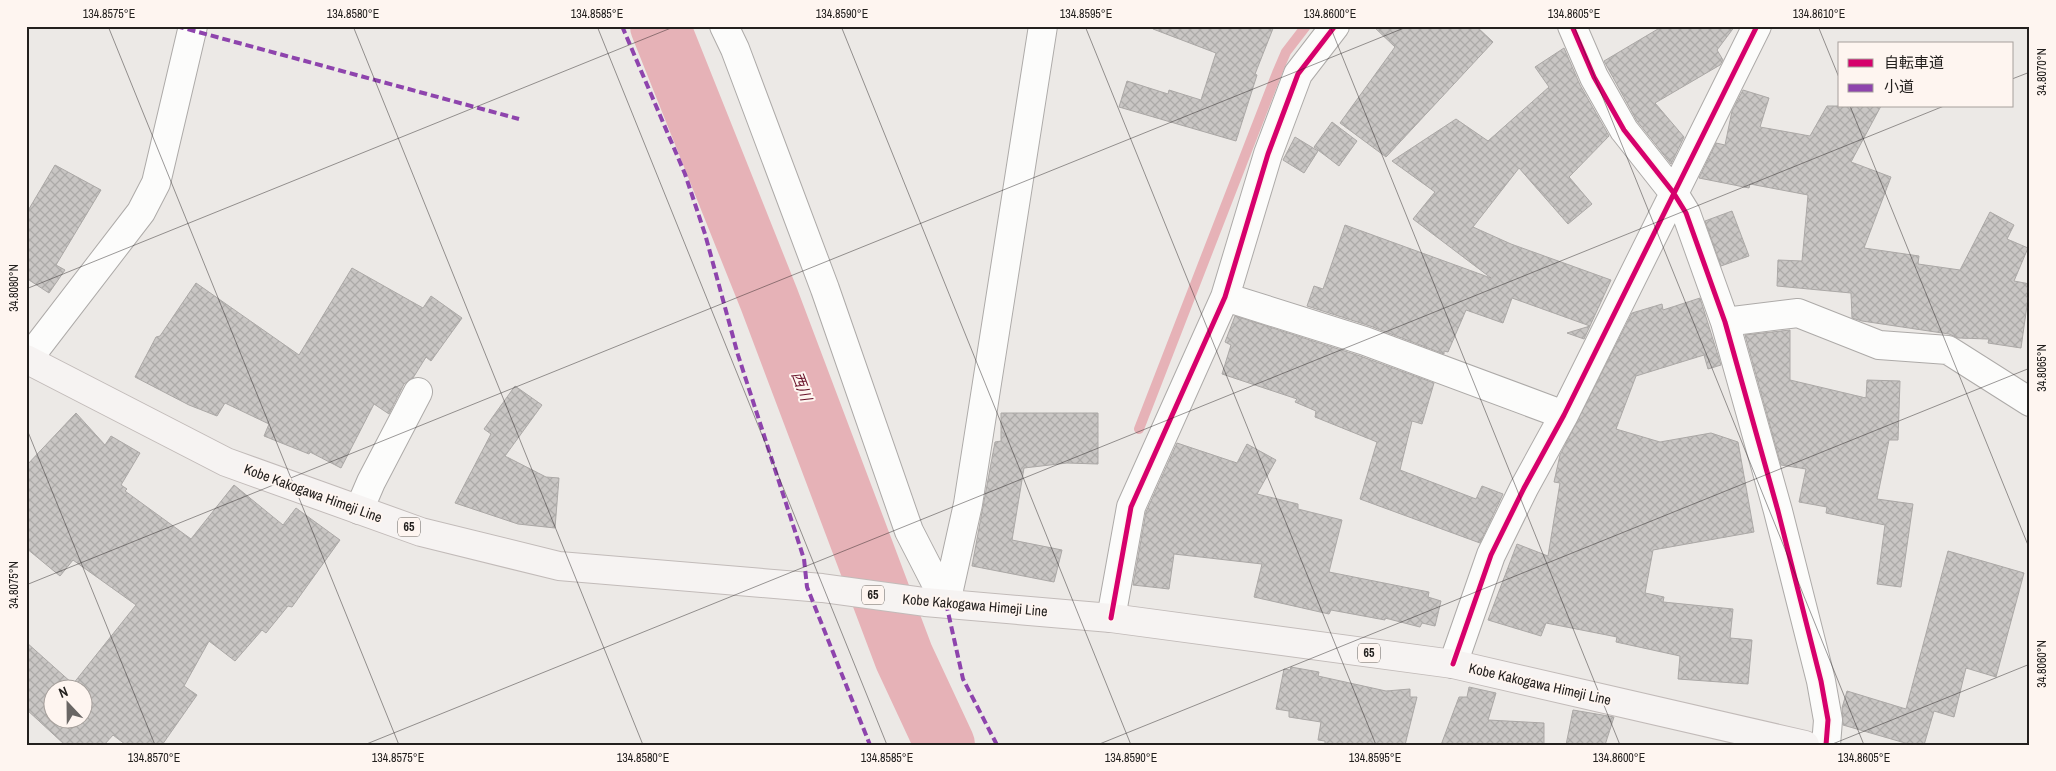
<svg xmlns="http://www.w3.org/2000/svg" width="2056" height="771" viewBox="0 0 2056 771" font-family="'Archivo Narrow','Noto Sans JP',sans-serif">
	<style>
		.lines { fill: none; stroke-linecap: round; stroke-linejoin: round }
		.stream { stroke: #e6b2b7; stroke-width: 10 }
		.river { stroke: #e6b2b7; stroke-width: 60 }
		.building { fill: url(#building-cross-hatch); stroke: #aba8a6; fill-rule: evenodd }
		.street-casing { stroke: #adaaa8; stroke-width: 30 }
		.primary-casing { stroke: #c2bbb9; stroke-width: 30 }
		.street { stroke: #fcfcfb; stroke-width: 28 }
		.primary { stroke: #f6f3f2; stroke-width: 28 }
		.quiet { stroke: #8e44ad; stroke-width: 4; stroke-dasharray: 8 4; stroke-linecap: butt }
		.cycleway-casing { stroke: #fef5f0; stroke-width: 8 }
		.cycleway { stroke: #d6006c; stroke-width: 5 }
		.ticks { fill: none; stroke: #23201e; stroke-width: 1; stroke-opacity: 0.45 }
		.labels { text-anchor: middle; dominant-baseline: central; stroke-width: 4; stroke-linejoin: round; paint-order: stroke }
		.shield { fill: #fef5f0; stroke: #65605d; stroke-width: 1 }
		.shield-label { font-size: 12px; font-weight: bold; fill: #23201e }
		.street-label { font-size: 14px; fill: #23201e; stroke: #fef5f0 }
		.water-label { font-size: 15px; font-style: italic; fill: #671028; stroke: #fef5f0 }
		.neatline { fill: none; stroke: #23201e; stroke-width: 2 }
		.ticks-label { font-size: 12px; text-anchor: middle; fill: #23201e }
	</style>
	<defs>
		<pattern id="building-cross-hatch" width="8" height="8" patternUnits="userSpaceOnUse" patternTransform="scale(1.25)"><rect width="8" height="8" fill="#c9c6c4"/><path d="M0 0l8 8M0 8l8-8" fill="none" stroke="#acaaa8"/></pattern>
	</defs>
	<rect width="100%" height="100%" fill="#ece9e6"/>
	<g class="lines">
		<path class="stream" d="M1139 429 1277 73 1286 52 1306 26"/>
		<path class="river" d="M660 26 769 299 904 657 945 745"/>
	</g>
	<path class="building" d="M1154 26H1274L1255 74 1257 75 1236 141 1119 107 1127 81 1168 94 1169 90 1201 100 1216 53 1153 29Z
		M1373 26H1476L1493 42 1386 157 1340 123 1395 47Z
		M1663 26H1735L1717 50 1723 60 1720 65 1655 103 1684 137 1671 164 1637 121 1604 61Z
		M1564 48 1580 85 1609 136 1569 177 1592 204 1568 224 1519 168 1473 227 1511 244 1611 280 1584 339 1567 333 1590 326 1512 298 1503 323 1466 310 1448 352 1444 351V354L1370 326 1307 306 1314 286 1323 289 1345 225 1491 278 1413 219 1435 192 1392 161 1456 119 1488 141 1549 87 1535 67Z
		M1743 90 1769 98 1760 127 1810 136 1827 106H1881L1851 162 1891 177 1864 248 1919 256 1918 264 1960 270 1990 212 2014 225 2007 239 2028 248 2014 281 2030 284 2021 348 1988 343 1989 339 1958 338 1949 334 1862 321 1852 318 1851 293 1777 286 1778 260 1802 261 1808 195 1750 184 1749 188 1699 178 1716 143 1725 145 1732 111Z
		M1332 122 1357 141 1339 166 1314 147Z
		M1295 137 1318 151 1304 173 1283 160Z
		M55 165 101 190 56 265 65 270 49 293 26 278V214Z
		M1732 211 1749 256 1721 266 1705 221Z
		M352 268 423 308 431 296 462 318 431 361 426 357 413 378 404 384 389 414 374 404 341 468 310 452 309 454 264 436 269 424 225 403 217 416 189 405 135 377 156 337 160 336 196 283 299 355Z
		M1700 298 1721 365 1708 369 1704 355 1636 376 1616 429 1660 442 1711 433 1738 442 1754 532 1653 550 1645 593 1664 597 1663 602 1733 609 1730 638 1752 640 1748 684 1678 679 1680 656 1616 642 1617 637 1546 623 1541 636 1488 620 1517 544 1548 556 1560 483 1554 482 1560 455 1632 313 1662 304 1663 310Z
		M1235 316 1360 356 1434 383 1422 424 1412 421 1400 470 1476 499 1482 486 1503 494 1480 543 1360 499 1377 442 1315 417 1316 411 1295 402 1297 399 1222 374 1231 345 1225 342Z
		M1790 330V380L1866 398 1867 380 1900 381 1898 440H1889L1877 499 1913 504 1901 587 1877 584 1885 525 1826 513 1827 507 1799 502 1806 469 1781 465 1745 335Z
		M515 386 542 405 505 456 546 477 559 478 555 528 518 524 455 503 491 434 484 429Z
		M76 413 105 445 111 436 140 453 121 485 127 489 125 491 191 539 234 485 283 525 296 508 340 540 292 607 288 606 266 633 262 630 235 661 209 641 184 686 197 695 162 745H126L113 735 104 745H65L26 709V642L73 684 136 605 73 560 60 576 26 548V466ZM52 688H82V718H52Z
		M1001 413H1098V464L1067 463 1024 468 1012 540 1062 550 1054 582 972 566 995 442 1001 441Z
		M1177 443 1237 463 1247 444 1276 460 1257 494 1298 504V509L1342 520 1329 572 1429 592 1428 597 1441 601 1435 626 1422 623 1420 627 1385 618V620L1331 610 1329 614 1254 597 1262 564 1174 554 1169 589 1133 585 1146 512Z
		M1948 551 2024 573 1996 677 1966 668 1954 717 1934 711 1924 745H1912L1843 725 1842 708 1847 691 1906 709Z
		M1291 667 1319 672 1318 676 1386 691 1410 689V697H1417L1405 745H1325V741L1318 740 1321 722 1289 717V711L1276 709 1284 669 1290 670Z
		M1469 687 1496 693 1488 720 1544 723V745H1441L1459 697H1467Z
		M1573 710 1614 717 1605 745H1566Z"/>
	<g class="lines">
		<g class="street-casing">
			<path id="street" d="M724 26 735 49 825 289 909 531 946 603
				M1572 26 1594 77 1624 130 1673 192 1686 213 1725 322 1778 511 1821 681 1828 720 1826 745
				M1225 297 1365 341 1564 415
				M1725 322 1798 313 1879 345 1948 350 2030 402
				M28 359 141 212 156 183 193 26
				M359 510 371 482 418 392
				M946 603 968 504 1043 26
				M1111 618 1131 507 1225 297 1268 154 1298 74 1335 26
				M1453 664 1491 555 1524 488 1564 415 1757 26"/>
		</g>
		<g class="primary-casing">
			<path id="primary" d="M26 359 226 462 421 532 559 566 822 588 925 602 1111 618 1453 664 1805 745"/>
		</g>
		<use href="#street" class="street"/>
		<use href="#primary" class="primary"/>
		<path class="quiet" d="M176 26 519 119
			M622 26 685 174 705 234 738 355 804 559 807 587 870 745
			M946 603 963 679 997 745"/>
		<g class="cycleway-casing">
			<path id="cycleway" d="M1572 26 1594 77 1624 130 1673 192 1686 213 1725 322 1778 511 1821 681 1828 720 1826 745
				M1111 618 1131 507 1225 297 1268 154 1298 74 1335 26
				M1453 664 1491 555 1524 488 1564 415 1757 26"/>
		</g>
		<use href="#cycleway" class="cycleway"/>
	</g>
	<path class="ticks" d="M108 26 399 745M353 26 643 745M597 26 887 745M841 26 1131 745M1085 26 1376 745M1330 26 1620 745M1574 26 1864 745M1818 26 1840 80M2012 79 2030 72M1850 106 2030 550M26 289 676 26M26 427 155 745M26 585 1409 26M364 745 1944 106M1097 745 2030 368M1830 745 2030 664"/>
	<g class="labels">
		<g class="shield">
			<rect x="398" y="517.5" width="22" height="19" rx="4"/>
			<rect x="862" y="585.5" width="22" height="19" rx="4"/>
			<rect x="1358" y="643.5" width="22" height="19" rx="4"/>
		</g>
		<g class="shield-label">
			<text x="409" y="527">65</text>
			<text x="873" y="595">65</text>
			<text x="1369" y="653">65</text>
		</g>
		<g class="street-label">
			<text transform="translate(313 493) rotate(20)">Kobe Kakogawa Himeji Line</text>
			<text transform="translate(975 605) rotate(5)">Kobe Kakogawa Himeji Line</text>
			<text transform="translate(1540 684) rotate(13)">Kobe Kakogawa Himeji Line</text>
		</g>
		<g class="water-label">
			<text transform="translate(802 386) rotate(69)">西川</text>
		</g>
	</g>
	<rect width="2056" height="771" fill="none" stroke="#fef5f0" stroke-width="55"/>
	<rect x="1838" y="42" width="175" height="65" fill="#fef5f0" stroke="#a6a09c"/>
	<rect x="1848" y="59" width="25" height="8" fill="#d6006c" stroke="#a6a09c"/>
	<text x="1884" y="68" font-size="15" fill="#23201e">自転車道</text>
	<rect x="1848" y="84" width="25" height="8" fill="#8e44ad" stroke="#a6a09c"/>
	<text x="1884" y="92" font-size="15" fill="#23201e">小道</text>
	<g transform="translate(68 704) rotate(338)"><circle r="24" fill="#fef5f0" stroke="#a6a09c"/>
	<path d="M0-4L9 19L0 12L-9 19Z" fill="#696664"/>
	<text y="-8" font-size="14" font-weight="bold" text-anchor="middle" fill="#23201e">N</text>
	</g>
	<rect x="28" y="28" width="2000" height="716" class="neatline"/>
	<g class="ticks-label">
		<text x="109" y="18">134.8575°E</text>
		<text x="353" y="18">134.8580°E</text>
		<text x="597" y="18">134.8585°E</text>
		<text x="842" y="18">134.8590°E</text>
		<text x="1086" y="18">134.8595°E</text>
		<text x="1330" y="18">134.8600°E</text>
		<text x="1574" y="18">134.8605°E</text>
		<text x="1819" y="18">134.8610°E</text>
		<text transform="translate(2042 72) rotate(-90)" y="4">34.8070°N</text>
		<text transform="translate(14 288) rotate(-90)" y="4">34.8080°N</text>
		<text transform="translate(2042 368) rotate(-90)" y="4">34.8065°N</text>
		<text transform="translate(14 585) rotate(-90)" y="4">34.8075°N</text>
		<text transform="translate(2042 664) rotate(-90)" y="4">34.8060°N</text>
		<text x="154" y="762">134.8570°E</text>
		<text x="398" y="762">134.8575°E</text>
		<text x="643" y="762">134.8580°E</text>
		<text x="887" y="762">134.8585°E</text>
		<text x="1131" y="762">134.8590°E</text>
		<text x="1375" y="762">134.8595°E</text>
		<text x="1619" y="762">134.8600°E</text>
		<text x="1864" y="762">134.8605°E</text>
	</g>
</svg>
